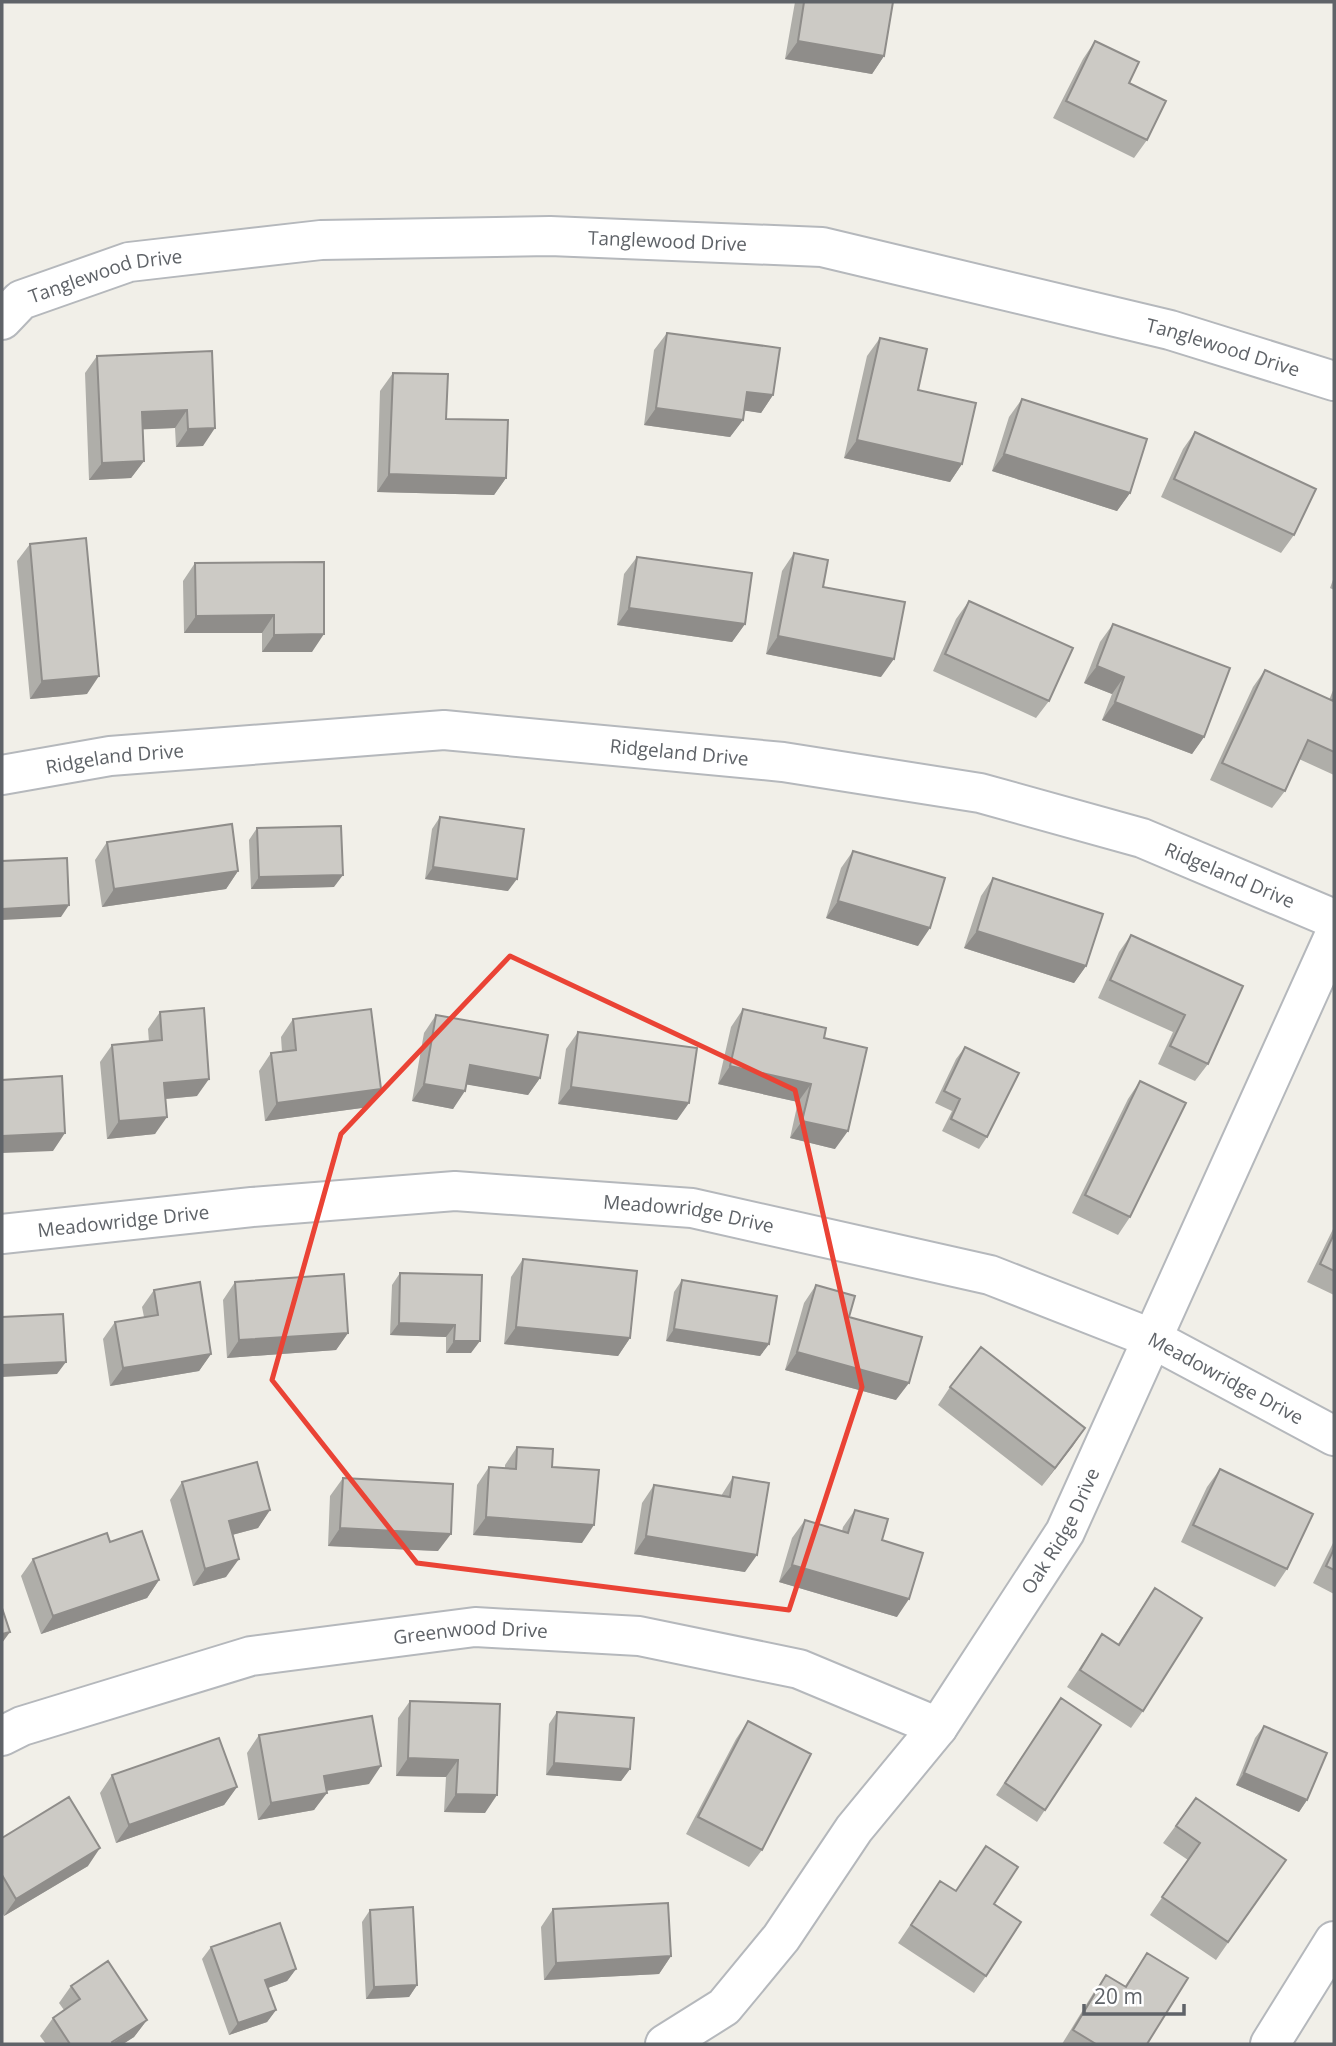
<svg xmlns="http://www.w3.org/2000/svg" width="1336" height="2046" viewBox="0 0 1336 2046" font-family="'Open Sans',sans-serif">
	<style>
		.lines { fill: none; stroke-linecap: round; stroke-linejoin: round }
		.minor-casing { stroke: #b5b8bc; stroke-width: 42 }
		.minor { stroke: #fff; stroke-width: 38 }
		.wall { fill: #afaea9 }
		.shaded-wall { fill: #8f8d8a }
		.building { fill: #cccac5; stroke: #8f8d8a; stroke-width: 2 }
		.marked { fill: none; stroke: #ea4335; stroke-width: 5; stroke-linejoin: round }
		.labels { text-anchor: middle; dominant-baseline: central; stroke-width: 5; stroke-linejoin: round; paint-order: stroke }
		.street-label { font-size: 19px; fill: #5f6368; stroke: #fff }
	</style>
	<rect width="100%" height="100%" fill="#f1efe8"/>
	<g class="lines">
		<g class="minor-casing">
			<g id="minor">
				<path id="s1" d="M2 320 21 300 129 262 321 240 550 236 822 247 1170 330 1334 381"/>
				<path id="s2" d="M2 775 110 756 444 730 783 762 980 793 1142 838 1334 919"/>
				<path id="s3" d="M2 1234 252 1207 455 1191 692 1208 990 1275 1151 1338 1334 1436"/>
				<path id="s4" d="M2 1736 22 1726 251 1656 475 1627 639 1636 799 1669 938 1727"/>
				<path id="s5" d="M665 2044 724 2007 781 1938 854 1829 938 1727 1065 1532 1334 936"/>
				<path d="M1270 2044 1334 1941"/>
			</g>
		</g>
		<use href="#minor" class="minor"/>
	</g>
	<path class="wall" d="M795 2H893L884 56 872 74 785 59Z
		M1095 41 1129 83 1147 140 1134 158 1053 118 1083 59Z
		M667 333 773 395 761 413 744 410 743 420 730 437 644 425 654 350Z
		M880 338 918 390 962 464 950 482 844 458 867 356Z
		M212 351 203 446 176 447 175 428 142 429 144 461 131 478 89 480 85 373 97 356Z
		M393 373 506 478 494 495 377 492 380 391Z
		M1022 399 1130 493 1117 511 992 471 1009 417Z
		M1195 432 1294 535 1281 553 1161 497 1183 449Z
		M30 544 87 694 30 699 17 561Z
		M794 553 823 587 881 677 766 654 782 571Z
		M637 557 745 624 732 642 617 625 624 574Z
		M324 562 312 652H262V633H184L183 581 195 563Z
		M1334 577V590L1330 588Z
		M969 601 1049 701 1036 718 933 671 956 619Z
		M1113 624 1204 737 1192 754 1102 720 1112 694 1084 683 1100 642Z
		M1265 670 1329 700 1334 688V775L1299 759 1285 791 1272 808 1210 780 1253 687Z
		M440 817 508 891 425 879 432 829Z
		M257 828 334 887 251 889 249 840Z
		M107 842 238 871 226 889 102 907 95 860Z
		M853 851 918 946 826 918 841 868Z
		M993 878 1086 966 1074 983 964 948 981 896Z
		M1131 935 1243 986 1208 1064 1195 1081 1158 1064 1173 1032 1098 998 1119 952Z
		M743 1009 824 1038 835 1149 790 1138 798 1102 718 1084 731 1027Z
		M160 1012 197 1096 166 1099 155 1134 107 1139 100 1062 112 1045 149 1042 148 1029Z
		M436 1015 540 1078 528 1095 466 1084 453 1109 412 1101 424 1033Z
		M293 1019 369 1107 265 1121 259 1071 271 1053 282 1052 281 1037Z
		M578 1032 677 1120 558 1104 566 1049Z
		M965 1047 987 1137 979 1149 942 1131 952 1111 935 1103 956 1059Z
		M1140 1081 1130 1217 1118 1235 1072 1213 1128 1099Z
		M1334 1227V1295L1307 1282Z
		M523 1259 630 1338 618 1356 504 1344 511 1277Z
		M400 1273 482 1275 471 1353H446V1337L390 1335 392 1285Z
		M682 1280 769 1344 760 1356 666 1341 674 1292Z
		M235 1282 348 1333 336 1350 227 1358 223 1300Z
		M816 1285 849 1317 896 1400 785 1370 804 1303Z
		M154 1290 211 1354 199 1371 110 1386 103 1339 115 1322 144 1317 142 1307Z
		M950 1387 1085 1428 1042 1486 938 1405Z
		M517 1447 582 1543 473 1535 477 1485 489 1467 505 1468V1465Z
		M1220 1469 1287 1569 1275 1587 1181 1542 1207 1487Z
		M733 1477 745 1572 634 1554 642 1503 654 1485 721 1496Z
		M343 1478 438 1551 328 1546 330 1496Z
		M182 1482 270 1510 258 1528 232 1535 226 1577 193 1586 170 1500Z
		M855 1510 882 1540 897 1617 779 1582 792 1538 805 1520 842 1531 843 1527Z
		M1334 1541V1594L1313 1583Z
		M110 1542 159 1580 147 1598 41 1634 21 1576 33 1559Z
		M1155 1588 1143 1711 1131 1728 1067 1687 1102 1634 1118 1644Z
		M1061 1698 1101 1725 1037 1822 996 1795Z
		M410 1701 500 1704 485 1813 444 1812 446 1777 396 1776 398 1718Z
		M557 1712 630 1769 621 1781 546 1775 549 1724Z
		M748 1721 762 1850 749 1867 686 1834 736 1739Z
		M1264 1726 1307 1800 1299 1812 1236 1785 1255 1738Z
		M259 1735 369 1784 326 1791 314 1810 258 1820 247 1753Z
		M112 1775 237 1787 224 1805 116 1843 100 1793Z
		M1196 1798 1286 1860 1216 1960 1150 1915 1188 1860 1163 1843Z
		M2 1838 88 1866 4 1916 2 1912Z
		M986 1846 994 1904 986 1976 974 1993 898 1943 940 1881 956 1891Z
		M553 1909 671 1956 659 1974 544 1980 541 1927Z
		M370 1910 417 1985 409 1997 366 1999 362 1922Z
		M211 1947 296 1969 287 1981 268 1988 276 2010 267 2022 229 2035 202 1959Z
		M1147 1953V2044H1062L1094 1992 1106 1975 1125 1986Z
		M71 1986 147 2020 134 2037 123 2044H46L40 2036 53 2018 64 2010 59 2003Z"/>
	<path class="shaded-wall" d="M798 41 884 56 872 74 785 59Z
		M747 392 773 395 761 413 734 409Z
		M656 408 743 420 730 437 644 425Z
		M187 410 175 428 129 430 142 412Z
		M215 428 203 446 176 447 188 429Z
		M857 440 962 464 950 482 844 458Z
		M1004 454 1130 493 1117 511 992 471Z
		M144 461 131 478 89 480 102 463Z
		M389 474 506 478 494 495 377 492Z
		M629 608 745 624 732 642 617 625Z
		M274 615 262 633H184L196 616Z
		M324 634 312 652H262L274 635Z
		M778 636 894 659 881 677 766 654Z
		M1097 666 1124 677 1112 694 1084 683Z
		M99 676 87 694 30 699 42 681Z
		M1115 702 1204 737 1192 754 1102 720Z
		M433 867 517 879 508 891 425 879Z
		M238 871 226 889 102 907 114 889Z
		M343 875 334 887 251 889 259 877Z
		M838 901 930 928 918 946 826 918Z
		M69 905 61 917 2 920V909Z
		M977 931 1086 966 1074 983 964 948Z
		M470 1065 540 1078 528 1095 458 1083Z
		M730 1066 811 1084 798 1102 718 1084Z
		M209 1079 197 1096 152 1100 164 1083Z
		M424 1084 465 1091 453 1109 412 1101Z
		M571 1087 689 1103 677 1120 558 1104Z
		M381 1089 369 1107 265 1121 277 1103Z
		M167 1117 155 1134 107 1139 119 1121Z
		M802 1121 848 1131 835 1149 790 1138Z
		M65 1133 53 1151 2 1153V1136Z
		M399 1323 455 1325 446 1337 390 1335Z
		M516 1327 630 1338 618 1356 504 1344Z
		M674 1329 769 1344 760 1356 666 1341Z
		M348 1333 336 1350 227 1358 239 1340Z
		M454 1341H480L471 1353H446Z
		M797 1352 909 1383 896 1400 785 1370Z
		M211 1354 199 1371 110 1386 123 1368Z
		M66 1362 57 1374 2 1377V1365Z
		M1085 1428 1073 1446 1042 1486 1055 1468Z
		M270 1510 258 1528 217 1539 229 1521Z
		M486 1517 594 1525 582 1543 473 1535Z
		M340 1528 451 1534 438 1551 328 1546Z
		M646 1536 757 1555 745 1572 634 1554Z
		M239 1559 226 1577 193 1586 205 1569Z
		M792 1565 909 1599 897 1617 779 1582Z
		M159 1580 147 1598 41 1634 53 1616Z
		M10 1632 2 1643V1634Z
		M408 1758 458 1760 446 1777 396 1776Z
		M554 1763 630 1769 621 1781 546 1775Z
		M381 1766 369 1784 311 1793 324 1776Z
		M1244 1773 1307 1800 1299 1812 1236 1785Z
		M237 1787 224 1805 116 1843 129 1825Z
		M327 1793 314 1810 258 1820 271 1803Z
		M456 1794 497 1795 485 1813 444 1812Z
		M100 1848 88 1866 4 1916 16 1899Z
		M671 1956 659 1974 544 1980 556 1963Z
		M296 1969 287 1981 257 1992 265 1980Z
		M417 1985 409 1997 366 1999 374 1987Z
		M276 2010 267 2022 229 2035 238 2023Z
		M147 2020 134 2037 123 2044H111Z"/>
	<path class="building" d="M804 2H893L884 56 798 41Z
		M1095 41 1139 62 1129 83 1166 101 1147 140 1066 101Z
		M667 333 780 348 773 395 747 392 743 420 656 408Z
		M880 338 927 349 918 390 976 403 962 464 857 440Z
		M212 351 215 428 188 429 187 410 142 412 144 461 102 463 97 356Z
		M393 373 448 374 446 419 508 420 506 478 389 474Z
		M1022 399 1147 439 1130 493 1004 454Z
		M1195 432 1316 489 1294 535 1174 479Z
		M86 538 99 676 42 681 30 544Z
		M794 553 828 560 823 587 905 602 894 659 778 636Z
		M637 557 752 573 745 624 629 608Z
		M324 562V634L274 635V615L196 616 195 563Z
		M969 601 1073 648 1049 701 945 654Z
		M1113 624 1230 668 1204 737 1115 702 1124 677 1097 666Z
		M1265 670 1333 701 1334 698V752L1308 740 1285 791 1222 763Z
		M440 817 524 829 517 879 433 867Z
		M232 824 238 871 114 889 107 842Z
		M341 826 343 875 259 877 257 828Z
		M853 851 945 878 930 928 838 901Z
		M67 858 69 905 2 909V861Z
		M993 878 1103 914 1086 966 977 931Z
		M1131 935 1243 986 1208 1064 1170 1046 1185 1015 1110 980Z
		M204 1008 209 1079 164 1083 167 1117 119 1121 112 1045 162 1040 160 1012Z
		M371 1009 381 1089 277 1103 271 1053 296 1050 293 1019Z
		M743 1009 826 1028 824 1038 867 1048 848 1131 802 1121 811 1084 730 1066Z
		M436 1015 548 1035 540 1078 470 1065 465 1091 424 1084Z
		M578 1032 697 1048 689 1103 571 1087Z
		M965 1047 1019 1073 987 1137 951 1119 960 1099 944 1091Z
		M62 1076 65 1133 2 1136V1080Z
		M1140 1081 1186 1103 1130 1217 1085 1195Z
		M1334 1234V1271L1320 1264Z
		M523 1259 637 1271 630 1338 516 1327Z
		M400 1273 482 1275 480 1341H454L455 1325 399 1323Z
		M344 1274 348 1333 239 1340 235 1282Z
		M682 1280 777 1296 769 1344 674 1329Z
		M200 1282 211 1354 123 1368 115 1322 158 1315 154 1290Z
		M816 1285 855 1296 849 1317 922 1337 909 1383 797 1352Z
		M63 1314 66 1362 2 1365V1317Z
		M981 1347 1085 1428 1055 1468 950 1387Z
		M517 1447 553 1449 552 1467 599 1470 594 1525 486 1517 489 1467 516 1469Z
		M257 1462 270 1510 229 1521 239 1559 205 1569 182 1482Z
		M1220 1469 1313 1514 1287 1569 1193 1525Z
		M733 1477 769 1483 757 1555 646 1536 654 1485 730 1497Z
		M343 1478 453 1484 451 1534 340 1528Z
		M855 1510 888 1519 882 1540 923 1553 909 1599 792 1565 805 1520 848 1533Z
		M142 1531 159 1580 53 1616 33 1559 107 1533 110 1542Z
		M1334 1549V1570L1326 1566Z
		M1155 1588 1202 1618 1143 1711 1080 1670 1102 1634 1119 1645Z
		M2 1608 10 1632 2 1634Z
		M1061 1698 1101 1725 1045 1810 1005 1783Z
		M410 1701 500 1704 497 1795 456 1794 458 1760 408 1758Z
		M557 1712 634 1718 630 1769 554 1763Z
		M372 1716 381 1766 324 1776 327 1793 271 1803 259 1735Z
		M748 1721 811 1754 762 1850 698 1817Z
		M1264 1726 1327 1753 1307 1800 1244 1773Z
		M219 1738 237 1787 129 1825 112 1775Z
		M69 1797 100 1848 16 1899 2 1875V1838Z
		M1196 1798 1286 1860 1228 1942 1162 1897 1200 1843 1176 1826Z
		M986 1846 1018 1867 994 1904 1021 1922 986 1976 911 1925 940 1881 956 1891Z
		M668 1903 671 1956 556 1963 553 1909Z
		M413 1907 417 1985 374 1987 370 1910Z
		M280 1923 296 1969 265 1980 276 2010 238 2023 211 1947Z
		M1147 1953 1188 1978 1147 2044H1096L1073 2030 1106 1975 1126 1987Z
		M108 1961 147 2020 112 2042 113 2044H70L53 2018 80 1999 71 1986Z"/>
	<path class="marked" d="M510 956 795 1090 862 1387 789 1610 417 1563 272 1380 341 1134Z"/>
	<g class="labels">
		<g class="street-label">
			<text stroke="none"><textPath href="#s1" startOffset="682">Tanglewood Drive</textPath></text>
			<text stroke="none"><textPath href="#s1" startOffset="116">Tanglewood Drive</textPath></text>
			<text stroke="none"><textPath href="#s1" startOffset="1250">Tanglewood Drive</textPath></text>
			<text stroke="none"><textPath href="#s2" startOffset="681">Ridgeland Drive</textPath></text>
			<text stroke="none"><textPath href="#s2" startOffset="114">Ridgeland Drive</textPath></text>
			<text stroke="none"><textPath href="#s2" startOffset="1248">Ridgeland Drive</textPath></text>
			<text stroke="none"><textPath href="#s3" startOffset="690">Meadowridge Drive</textPath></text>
			<text stroke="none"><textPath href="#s3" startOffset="122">Meadowridge Drive</textPath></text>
			<text stroke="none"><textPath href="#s3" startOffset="1256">Meadowridge Drive</textPath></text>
			<text stroke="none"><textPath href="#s5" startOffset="654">Oak Ridge Drive</textPath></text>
			<text stroke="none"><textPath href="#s4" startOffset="483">Greenwood Drive</textPath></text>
		</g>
	</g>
	<rect width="1336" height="2046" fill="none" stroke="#5f6368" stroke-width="7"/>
	<path d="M1084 2004v10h100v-10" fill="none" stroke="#5f6368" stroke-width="3.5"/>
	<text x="1094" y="2004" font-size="21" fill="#5f6368" stroke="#ffffff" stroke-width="5" paint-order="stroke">20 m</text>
</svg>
